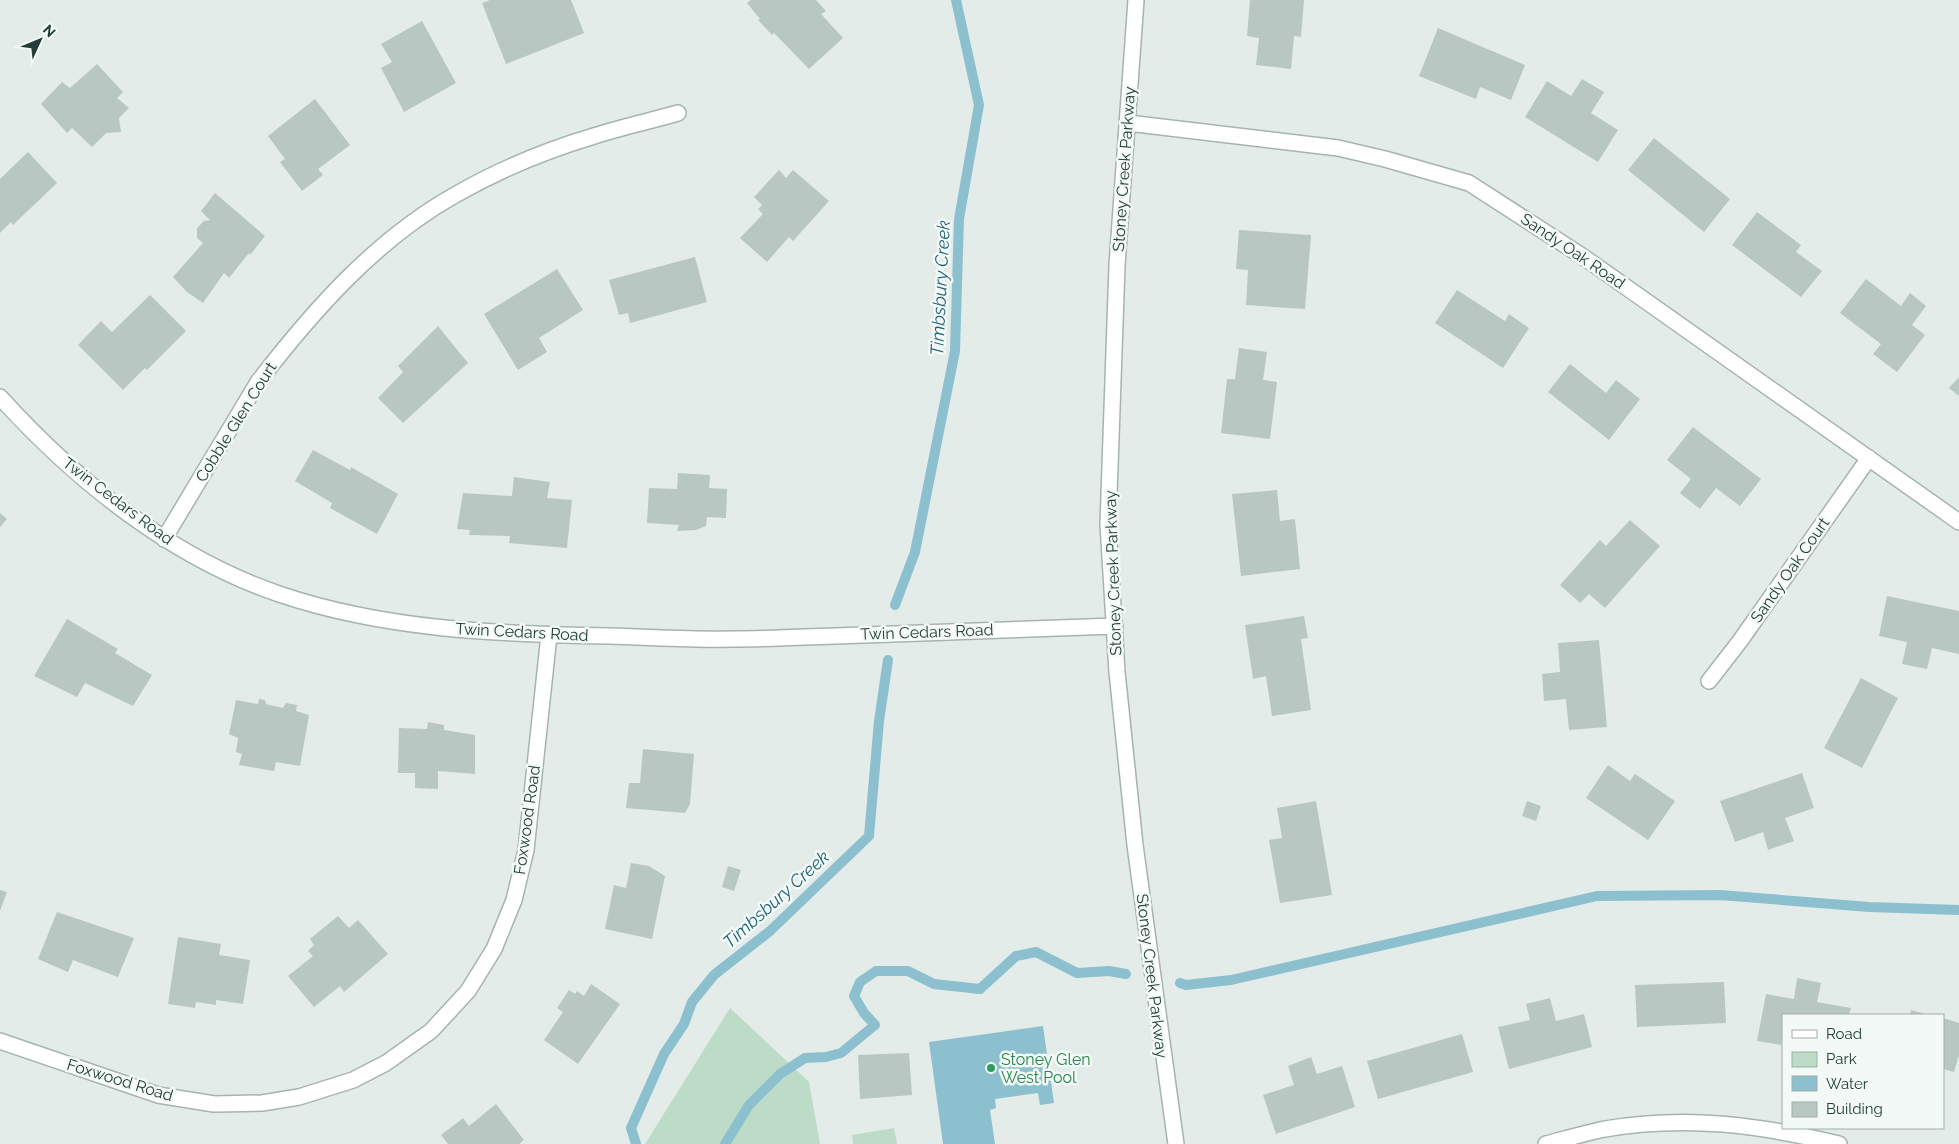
<svg xmlns="http://www.w3.org/2000/svg" width="1959" height="1144" viewBox="0 0 1959 1144" font-family="Raleway,sans-serif">
	<style>
		.green { fill: #bcdcc7 }
		.water { fill: #8dc0cf }
		.lines { fill: none; stroke-linecap: round; stroke-linejoin: round }
		.stream { stroke: #8dc0cf; stroke-width: 10 }
		.building { fill: #b8c7c2 }
		.street-casing { stroke: #a6b4b0; stroke-width: 18 }
		.street { stroke: #fff; stroke-width: 15 }
		.leisure-dot { fill: #2e9e5b; stroke: #f3f9f6; stroke-width: 2 }
		.labels { text-anchor: middle; dominant-baseline: central; stroke-width: 5; stroke-linejoin: round; paint-order: stroke }
		.street-label { font-size: 16px; fill: #233d38; stroke: #f3f9f6 }
		.leisure-label { font-size: 16px; fill: #27864d; stroke: #f3f9f6; text-anchor: start }
		.water-label { font-size: 18px; font-style: italic; fill: #1f6277; stroke: #f3f9f6 }
	</style>
	<rect width="100%" height="100%" fill="#e3ece9"/>
	<path class="green" d="M730 1008 809 1082 820 1144H645Z
		M894 1128 897 1144H853L852 1135Z"/>
	<path class="water" d="M1043 1026 1054 1103 1040 1105 1038 1093 995 1099 996 1108 990 1110 995 1144H943L929 1042Z"/>
	<g class="lines">
		<path class="stream" d="M895 605 915 552 955 351 959 219 979 105 956 0
			M1180 983 1186 985 1231 980 1597 896 1720 895 1869 907 1959 910
			M636 1144 631 1128 664 1054 684 1024 692 1002 714 975 770 931 869 836 879 721 888 660
			M725 1144 749 1105 780 1074 805 1058 826 1057 841 1053 875 1025 864 1013 854 996 860 982 876 971H908L934 984 980 989 1016 956 1036 952 1077 973 1109 971 1126 974"/>
	</g>
	<path class="building" d="M490 0H571L584 33 506 64 482 3Z
		M751 0H816L826 11 821 14 843 38 809 69 774 33 772 35 758 20 760 19 747 3Z
		M1250 0H1304L1301 37 1294 36 1291 69 1256 65 1259 38 1247 36Z
		M422 21 456 83 404 112 381 68 392 62 381 44Z
		M1438 28 1525 65 1511 100 1480 87 1476 99 1419 76Z
		M97 64 123 92 117 98 129 108 119 118 121 132 106 133 92 147 72 128 67 133 41 104 62 82 70 88Z
		M1582 79 1604 92 1591 113 1618 130 1598 162 1525 117 1547 81 1571 96Z
		M315 99 350 145 318 169 323 175 302 191 280 162 285 159 268 136Z
		M1654 138 1730 199 1704 232 1628 170Z
		M28 152 57 183 13 225 11 222 0 233V179Z
		M779 170 786 178 793 170 829 201 793 241 789 237 767 262 740 238 763 214 758 209 762 205 754 197Z
		M215 193 265 236 250 255 249 253 229 278 224 273 203 303 187 292 173 277 203 243 197 238V228L204 221 210 220 201 211Z
		M1757 212 1801 245 1796 252 1822 271 1801 297 1732 245Z
		M1239 230 1311 235 1305 309 1246 305 1248 270 1236 269Z
		M695 257 707 302 630 323 628 313 619 315 609 280Z
		M557 269 583 310 539 338 547 352 518 370 484 314Z
		M1866 279 1901 306 1910 293 1926 306 1912 325 1925 335 1897 372 1873 354 1881 344 1840 313Z
		M1457 290 1505 321 1509 314 1529 328 1503 368 1435 323Z
		M150 295 186 331 147 370 145 368 123 390 78 345 101 321 112 332Z
		M438 326 468 363 403 423 378 398 403 372 398 366Z
		M1239 348 1267 352 1263 380 1277 382 1270 439 1221 433 1227 379H1235Z
		M1570 364 1606 393 1616 380 1640 399 1609 440 1548 392Z
		M1959 377V396L1949 388Z
		M1693 427 1761 479 1740 506 1716 488 1700 509 1680 493 1691 479 1667 460Z
		M313 450 350 470 351 467 398 494 377 534 330 508 332 503 295 481Z
		M678 473 710 475 709 488 727 489 726 518 707 517 706 526 696 530 677 531 679 525 647 523 649 488 677 489Z
		M514 477 550 482 547 498 572 500 567 548 509 543 510 536 469 535 470 530 457 529 463 493 512 496Z
		M1277 490 1280 521 1295 519 1300 569 1241 576 1232 494Z
		M0 513 7 519 0 527Z
		M1630 520 1660 546 1605 608 1589 594 1580 603 1560 585 1600 540 1606 546Z
		M1887 596 1959 611V654L1932 648 1927 669 1902 664 1907 642 1879 636Z
		M1304 616 1308 638 1301 639 1311 710 1272 716 1266 676 1253 679 1245 625Z
		M67 619 118 649 115 653 152 675 133 706 85 683 77 697 34 676Z
		M1599 640 1607 727 1569 730 1566 699 1544 701 1542 674 1560 672 1558 643Z
		M1861 678 1898 698 1862 768 1824 748Z
		M259 699 265 700 266 704 283 708 286 703 297 705 296 711 309 715 300 766 276 762 274 771 239 765 242 754 236 752 238 738 229 734 236 700 258 704Z
		M428 722 444 725V730L475 735V774L438 771V789L415 788V773H398L399 728 427 729Z
		M643 749 694 754 690 804 685 813 626 808 629 783H640Z
		M1608 765 1630 781 1635 774 1675 801 1648 840 1586 798Z
		M1802 773 1814 808 1785 818 1794 841 1768 850 1763 832 1735 842 1720 801Z
		M1316 801 1332 895 1280 903 1269 840 1282 838 1277 808Z
		M1527 801 1541 806 1536 821 1522 816Z
		M631 863 649 866 665 876 652 939 605 929 614 885 626 888Z
		M728 866 741 870 734 891 722 887Z
		M0 890 7 892 0 911Z
		M57 912 134 938 118 977 73 960 68 972 38 959Z
		M338 916 349 928 358 920 388 954 344 992 340 986 314 1007 288 976 313 956 308 951 314 945 310 939Z
		M178 937 221 944 219 955 250 960 243 1004 216 1000V1005L196 1002 195 1008 168 1004Z
		M1797 978 1821 983 1817 1002 1851 1008 1849 1015H1783V1035L1781 1045 1757 1041 1766 994 1794 999Z
		M1724 982 1726 1023 1637 1027 1635 985Z
		M591 984 620 1004 578 1064 544 1040 563 1012 557 1008 569 990 575 994 577 991 584 996Z
		M1550 998 1556 1021 1584 1014 1592 1047 1509 1069 1498 1027 1530 1020 1526 1004Z
		M1911 1010 1929 1015H1910Z
		M1943 1018 1959 1023V1055L1954 1072 1943 1069Z
		M1462 1034 1473 1072 1378 1099 1367 1061Z
		M909 1053 912 1095 860 1099 858 1055Z
		M1311 1057 1317 1074 1342 1066 1355 1107 1276 1134 1263 1095 1294 1085 1288 1066Z
		M496 1104 524 1140 519 1144H448L441 1135 463 1118 469 1126Z"/>
	<g class="lines">
		<g class="street-casing">
			<path id="street" d="M1136 0 1117 265 1108 524 1117 672 1135 845 1176 1144
				M1128 123 1338 148 1385 159 1469 183 1582 256 1959 522
				M0 397C76 481 171 557 279 594 385 630 498 634 609 636 650 637 692 640 734 639 777 639 821 636 865 635 948 632 1031 629 1115 626
				M164 539 258 382C313 311 375 240 455 195 497 171 547 150 594 136 622 127 650 121 678 113
				M1709 681 1740 641 1869 458
				M0 1041 158 1095 214 1104 262 1103 299 1097 353 1080 386 1063 431 1031 468 991 494 949 514 900 526 850 549 635
				M1546 1144C1565 1139 1585 1133 1605 1129 1687 1115 1759 1125 1839 1144"/>
		</g>
		<use href="#street" class="street"/>
	</g>
	<circle class="leisure-dot" cx="991" cy="1068" r="5"/>
	<g class="labels">
		<g class="street-label">
			<text transform="translate(1124 169) rotate(-86)">Stoney Creek Parkway</text>
			<text transform="translate(1573 251) rotate(34)">Sandy Oak Road</text>
			<text transform="translate(236 422) rotate(-58)">Cobble Glen Court</text>
			<text transform="translate(118 501) rotate(37)">Twin Cedars Road</text>
			<text transform="translate(1790 570) rotate(-55)">Sandy Oak Court</text>
			<text transform="translate(1113 573) rotate(-92)">Stoney Creek Parkway</text>
			<text transform="translate(522 632) rotate(3)">Twin Cedars Road</text>
			<text transform="translate(927 632) rotate(-2)">Twin Cedars Road</text>
			<text transform="translate(527 820) rotate(-82)">Foxwood Road</text>
			<text transform="translate(1152 976) rotate(83)">Stoney Creek Parkway</text>
			<text transform="translate(120 1080) rotate(17)">Foxwood Road</text>
		</g>
		<g class="leisure-label">
			<text x="1001" y="1059">Stoney Glen<tspan x="1001" dy="18">West Pool</tspan></text>
		</g>
		<g class="water-label">
			<text transform="translate(940 288) rotate(-87)">Timbsbury Creek</text>
			<text transform="translate(776 899) rotate(-42)">Timbsbury Creek</text>
		</g>
	</g>
	<rect x="1782" y="1014" width="162" height="115" fill="#f3f9f6" stroke="#a0aeaa"/>
	<rect x="1792" y="1030" width="25" height="8" fill="#ffffff" stroke="#a0aeaa"/>
	<text x="1826" y="1039" font-size="15" fill="#233d38">Road</text>
	<rect x="1792" y="1052" width="25" height="15" fill="#bcdcc7" stroke="#a0aeaa"/>
	<text x="1826" y="1064" font-size="15" fill="#233d38">Park</text>
	<rect x="1792" y="1076" width="25" height="15" fill="#8dc0cf" stroke="#a0aeaa"/>
	<text x="1826" y="1089" font-size="15" fill="#233d38">Water</text>
	<rect x="1792" y="1102" width="25" height="15" fill="#b8c7c2" stroke="#a0aeaa"/>
	<text x="1826" y="1114" font-size="15" fill="#233d38">Building</text>
	<g transform="translate(40 40) rotate(46)" stroke="#f3f9f6" stroke-width="4" paint-order="stroke">
	<path d="M0-4L9 19L0 12L-9 19Z" fill="#233d38"/>
	<text y="-8" font-size="14" font-weight="bold" text-anchor="middle" fill="#233d38">N</text>
	</g>
</svg>
